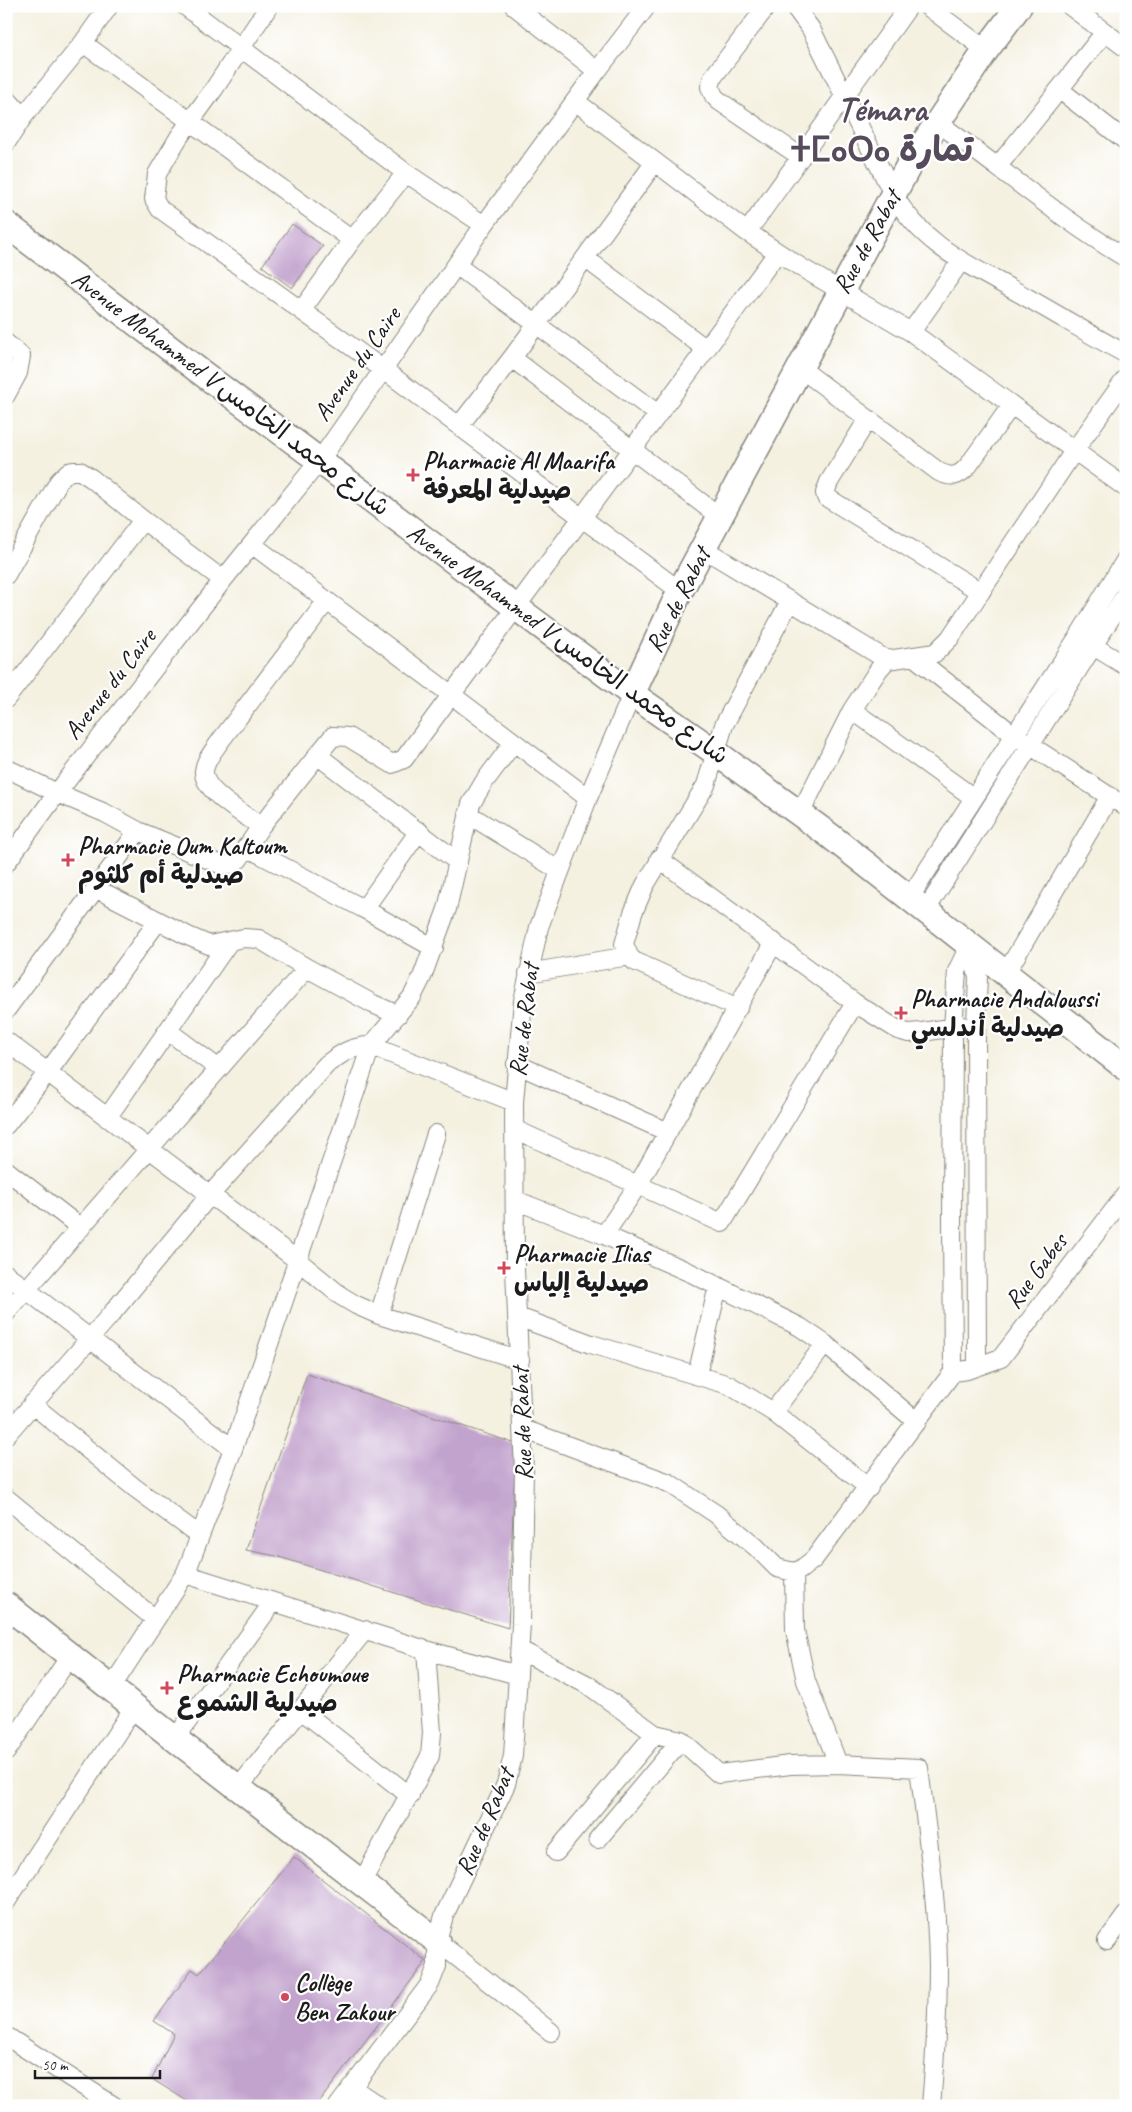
<svg xmlns="http://www.w3.org/2000/svg" width="1132" height="2112" viewBox="0 0 1132 2112" font-family="Caveat,'Playpen Sans Arabic','Noto Sans Tifinagh',sans-serif">
	<style>
		.building { fill: #c2a3cd }
		.lines { fill: none; stroke-linecap: round; stroke-linejoin: round }
		.street-casing { stroke: #88867e; stroke-width: 20 }
		.secondary-casing { stroke: #88867e; stroke-width: 28 }
		.street { stroke: #fff; stroke-width: 18 }
		.secondary { stroke: #fff; stroke-width: 25 }
		.poi-dot { fill: #d1495b; stroke: #fff; stroke-width: 2 }
		.labels { text-anchor: middle; dominant-baseline: central; stroke-width: 4.5; stroke-linejoin: round; paint-order: stroke }
		.street-label { font-size: 25px; fill: #1c1c1c; stroke: #fff }
		.poi-label { font-size: 25px; font-weight: bold; fill: #1c1c1c; stroke: #fff; text-anchor: start }
		.town-label { font-size: 35px; font-weight: bold; fill: #564b5a; stroke: #fff }
	</style>
	<rect width="100%" height="100%" fill="#fff"/>
	<filter id="ink" filterUnits="userSpaceOnUse"><feTurbulence type="fractalNoise" baseFrequency=".02" numOctaves="2"/><feDisplacementMap in="SourceGraphic" scale="10" xChannelSelector="R" yChannelSelector="G"/><feConvolveMatrix kernelMatrix="1 2 1 2 8 2 1 2 1" color-interpolation-filters="sRGB"/></filter>
	<filter id="wash" filterUnits="userSpaceOnUse"><feTurbulence type="fractalNoise" baseFrequency=".0096" numOctaves="4" result="noise"/><feDisplacementMap in="SourceGraphic" scale="20" xChannelSelector="R" yChannelSelector="G"/><feGaussianBlur stdDeviation="1.12" result="paint"/><feColorMatrix in="noise" values="0 0 0 0 0 0 0 0 0 0 0 0 0 0 0 0 0 1.4 0 .05"/><feComposite in="paint" operator="in"/></filter>
	<g filter="url(#wash)">
		<rect width="100%" height="100%" fill="#f4f1e1"/>
		<g id="blocks">
			<path class="building" d="M292 224 323 246 292 288 262 266Z
				M307 1374 516 1444 508 1628 276 1556 246 1550Z
				M294 1857 426 1961 316 2106H195L152 2079 174 2034 154 2021 192 1969 199 1974Z"/>
		</g>
	</g>
	<g filter="url(#ink)">
		<use href="#blocks" fill-opacity="0" stroke="#88867e" stroke-width="1"/>
		<g class="lines">
			<g class="street-casing">
				<path id="street" d="M185 6 241 48 214 89 179 137 157 174 154 199 160 209 384 370 680 591
					M269 6 241 48 406 173
					M514 6 597 71
					M767 6 713 77 710 87 714 96 719 101 801 157
					M794 6 811 29 893 194C925 249 974 267 1026 297 1060 316 1092 336 1126 354
					M927 6 986 50
					M1070 6 1126 48
					M83 43 109 6
					M1060 90 1126 141
					M6 98 23 117 83 43 352 240
					M575 101 747 232 802 268 911 332 1126 488
					M937 122C1000 167 1059 218 1126 258
					M6 143 23 117
					M998 166 1105 32
					M747 232 909 6
					M585 258 706 349
					M456 265 658 414
					M302 310 352 240 406 173 484 225
					M911 332 961 261
					M6 343 21 356 18 373 6 395
					M512 358 720 517
					M800 368 939 472C952 478 958 477 968 466L1011 406
					M868 419 829 482 825 493 826 497 981 592
					M459 426 512 358 655 162
					M253 545 588 798
					M704 549 887 660
					M6 575 59 481 68 472 73 471H80L91 478 143 520 223 580
					M1085 641 1126 666
					M913 656 1014 735 1126 807
					M6 699 143 520
					M852 710 974 798
					M317 755 458 862
					M6 768 57 793 105 813 138 831 222 865 231 864 239 859 261 826 333 736 348 737 392 764 404 759 777 253
					M468 814 560 871
					M800 814 852 710 879 669 887 660 935 653 950 638 1074 451 1126 378
					M261 826C246 816 202 791 204 771 205 760 215 749 221 740L326 602
					M246 847 364 909 434 948
					M659 859 855 1003 898 1030 908 1033 922 1032 963 1026
					M6 863 57 793 223 580 320 460 484 225 597 71 647 6
					M95 888 188 936 209 945 244 938 259 939 307 968 373 1004 398 1015
					M910 897 1078 637 1126 559
					M364 909 419 831
					M926 910 1126 594
					M970 944 978 977 976 1024 977 1367
					M528 973 629 956
					M1006 973 1110 796
					M738 1008 634 961 629 956 624 944 633 913 645 885 706 785 724 725 790 601
					M6 1010 138 831
					M168 1031 219 1069
					M6 1041 297 1260 341 1296 356 1305 379 1315 520 1360
					M516 1064 668 1132
					M107 1118 229 942
					M6 1125 48 1072 158 921
					M514 1129 722 1223 855 1003
					M6 1170 81 1228
					M515 1200 604 1235 691 1273 800 1327 825 1344 917 1422
					M604 1235 638 1185 774 942
					M6 1274 233 1449
					M6 1313 307 968
					M379 1315 436 1134
					M518 1317 591 1344 729 1385 773 1412 869 1488
					M953 1372 952 1220 953 1028 957 971 970 944
					M697 1375 718 1286
					M32 1404 135 1488 199 1535
					M773 1412 825 1344
					M523 1429 669 1483 716 1514 756 1547 777 1568 794 1572 800 1570 814 1559 953 1372 967 1370 1001 1358 1126 1194
					M6 1435 113 1312 210 1195 327 1064C342 1053 352 1046 371 1046L412 997 422 977 447 909 471 804 484 782 514 742
					M6 1498 155 1619
					M794 1572 795 1630 806 1681 838 1764
					M185 1574 426 1650 518 1675
					M520 1650 588 1685 655 1734 681 1740 719 1774 790 1765 838 1764 919 1768C927 1833 937 1899 938 1965 938 2012 935 2059 931 2106
					M111 1688 185 1574 190 1562 233 1449 371 1046 514 1102
					M301 1710 410 1796
					M175 1739 273 1602
					M6 1752 70 1656
					M239 1787 365 1630
					M598 1839 681 1740
					M556 1852 655 1734
					M362 1882 430 1756 432 1733 426 1650
					M6 1902 134 1707
					M437 1941 551 2032
					M1107 1941 1126 1915
					M6 2036 114 2106
					M351 2087 379 2106
					M338 2106 430 1984 437 1966V1941L444 1916 506 1784 513 1756 521 1624 524 1471 515 1270 514 1102 523 1001 539 927 588 798 632 694"/>
			</g>
			<g class="secondary-casing">
				<path id="secondary" d="M6 224 198 370 632 694 715 752 829 835 1126 1068
					M632 694 680 591 908 167 986 50 1019 6
					M6 1605 175 1739 437 1941"/>
			</g>
			<use href="#street" class="street"/>
			<use href="#secondary" class="secondary"/>
		</g>
	</g>
	<g class="poi-dot">
		<path d="M410.5 467.5h5v5h5v5h-5v5h-5v-5h-5v-5h5z"/>
		<path d="M65.5 852.5h5v5h5v5h-5v5h-5v-5h-5v-5h5z"/>
		<path d="M898.5 1005.5h5v5h5v5h-5v5h-5v-5h-5v-5h5z"/>
		<path d="M501.5 1260.5h5v5h5v5h-5v5h-5v-5h-5v-5h5z"/>
		<path d="M164.5 1680.5h5v5h5v5h-5v5h-5v-5h-5v-5h5z"/>
		<circle cx="285" cy="1997" r="5"/>
	</g>
	<g class="labels">
		<g class="street-label">
			<text transform="translate(867 242) rotate(-61)">Rue de Rabat</text>
			<text transform="translate(357 364) rotate(-55)">Avenue du Caire</text>
			<text transform="translate(231 393) rotate(37)">Avenue Mohammed V شارع محمد الخامس</text>
			<text transform="translate(678 600) rotate(-63)">Rue de Rabat</text>
			<text transform="translate(568 644) rotate(36)">Avenue Mohammed V شارع محمد الخامس</text>
			<text transform="translate(110 684) rotate(-52)">Avenue du Caire</text>
			<text transform="translate(524 1020) rotate(-83)">Rue de Rabat</text>
			<text transform="translate(1036 1271) rotate(-53)">Rue Gabes</text>
			<text transform="translate(522 1424) rotate(-92)">Rue de Rabat</text>
			<text transform="translate(485 1822) rotate(-67)">Rue de Rabat</text>
		</g>
		<g class="poi-label">
			<text x="423" y="461">Pharmacie Al Maarifa<tspan x="423" dy="29">صيدلية المعرفة</tspan></text>
			<text x="78" y="846">Pharmacie Oum Kaltoum<tspan x="78" dy="29">صيدلية أم كلثوم</tspan></text>
			<text x="911" y="999">Pharmacie Andaloussi<tspan x="911" dy="29">صيدلية أندلسي</tspan></text>
			<text x="514" y="1254">Pharmacie Ilias<tspan x="514" dy="29">صيدلية إلياس</tspan></text>
			<text x="177" y="1674">Pharmacie Echoumoue<tspan x="177" dy="29">صيدلية الشموع</tspan></text>
			<text x="295" y="1983">Collège<tspan x="295" dy="29">Ben Zakour</tspan></text>
		</g>
		<g class="town-label">
			<text x="882" y="109">Témara<tspan x="882" dy="40">ⵜⵎⴰⵔⴰ تمارة</tspan></text>
		</g>
	</g>
	<rect width="1132" height="2112" fill="none" stroke="#fff" stroke-width="25"/>
	<path d="M35 2070v8h125v-8" fill="none" stroke="#1c1c1c" stroke-width="2.5"/>
	<text x="42" y="2070" font-size="15" fill="#1c1c1c" stroke="#ffffff" stroke-width="4" paint-order="stroke">50 m</text>
</svg>
